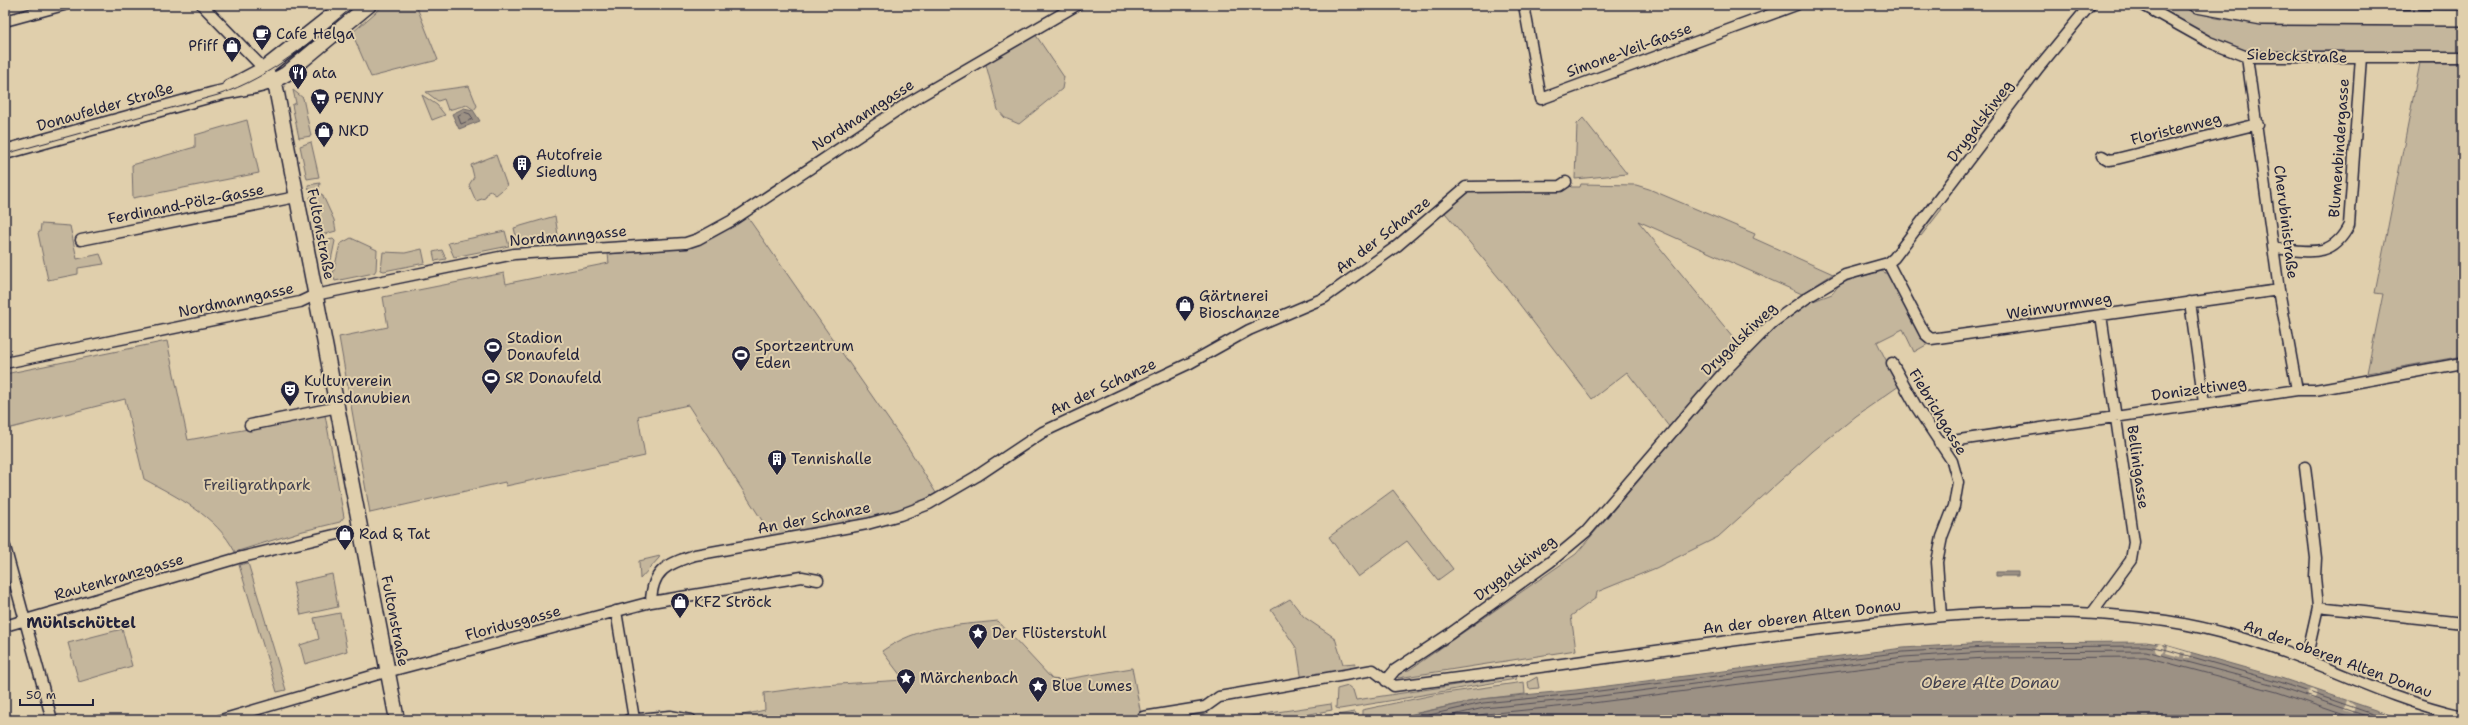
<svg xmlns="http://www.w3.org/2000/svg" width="2468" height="725" viewBox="0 0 2468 725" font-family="'Shantell Sans',sans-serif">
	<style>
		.green { fill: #c4b69c; stroke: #736c6c }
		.water { fill: #9c9184; stroke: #6b6567 }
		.pier { fill: #e0cfac }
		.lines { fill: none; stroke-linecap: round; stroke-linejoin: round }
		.shore { stroke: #534e58; stroke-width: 1 }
		.street-casing { stroke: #22223b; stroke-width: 13 }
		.secondary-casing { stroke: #22223b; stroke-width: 17 }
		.primary-casing { stroke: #22223b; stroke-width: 18 }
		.street { stroke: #e0cfac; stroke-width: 10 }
		.secondary { stroke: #e0cfac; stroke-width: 14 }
		.primary { stroke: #e0cfac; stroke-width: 15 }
		.tram { stroke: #22223b; stroke-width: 1 }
		.labels { text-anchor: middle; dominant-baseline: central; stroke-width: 4; stroke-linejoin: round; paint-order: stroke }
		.poi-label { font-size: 15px; fill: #22223b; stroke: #e0cfac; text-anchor: start }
		.street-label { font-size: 15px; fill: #22223b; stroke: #e0cfac }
		.park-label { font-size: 15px; fill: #42404e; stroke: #e0cfac }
		.neighbourhood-label { font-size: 16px; font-weight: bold; fill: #22223b; stroke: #e0cfac }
		.water-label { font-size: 16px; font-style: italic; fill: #403e4d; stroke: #e0cfac }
	</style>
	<rect width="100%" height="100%" fill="#e0cfac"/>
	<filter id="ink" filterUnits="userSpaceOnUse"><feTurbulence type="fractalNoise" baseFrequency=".025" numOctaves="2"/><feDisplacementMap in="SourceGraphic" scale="8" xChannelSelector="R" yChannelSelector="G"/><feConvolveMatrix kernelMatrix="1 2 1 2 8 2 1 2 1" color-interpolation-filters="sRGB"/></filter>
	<g filter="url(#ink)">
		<path class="green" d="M384 5H416L438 60 371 77 352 33Z
			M2150 5H2174L2216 18 2250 23 2463 25V53L2248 51 2211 39Z
			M2238 5H2463V9L2261 7Z
			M1033 31 1064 77 1062 89 1019 124 1005 118 998 110 985 61Z
			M2420 63H2463V356L2367 373 2383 294 2375 293Z
			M469 86 477 106 474 110 467 105 448 110 444 99 438 101 426 92Z
			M293 90 303 98 311 136 299 138 292 105 296 103Z
			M422 95 437 105 445 115 432 120Z
			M1583 118 1627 174 1575 179 1577 124Z
			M247 120 259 173 133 198 132 165 195 147V135Z
			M311 142 319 177 307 179 300 146Z
			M496 155 507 186 496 195 489 190 485 198 476 201 469 185 474 177 471 165Z
			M1566 182 1571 187H1580L1581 184 1636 185 1649 189 1755 234 1753 238 1833 274 1802 294 1638 221 1742 348 1670 428 1627 372 1592 399 1504 284 1441 208 1466 187Z
			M320 183 319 189 309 190 308 185Z
			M322 194 334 220 336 231 318 236 310 197Z
			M1938 208 1942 209 1921 236 1918 233Z
			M746 215 909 449 936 493C915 505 872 527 849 520L844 524 772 536 688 405 638 416 645 456 506 486 505 482 370 513 339 337 388 327 383 297 504 273 506 284 514 282 609 263 608 254 688 247 719 234Z
			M555 216 559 241 518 244 514 228Z
			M41 224 70 226 77 259 100 254 104 264 78 268V274L48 280 38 233 40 232Z
			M505 231 509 246 454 257 448 243Z
			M351 238 377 250 376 270 374 273 335 281 333 274 340 244Z
			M333 239 335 241 329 270 326 271 319 242Z
			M422 249 425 263 384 271 381 270 383 252 405 253Z
			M442 250 446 259 435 261 433 252Z
			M1882 271 1889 275 1928 344 1914 352 1903 329 1877 342 1899 386 1856 416 1813 451 1718 537 1656 568 1597 592 1596 598 1571 616 1576 650 1398 678 1397 675 1401 671 1409 670 1576 554 1728 376 1764 337 1783 320 1808 303 1832 294 1839 285 1852 279Z
			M167 341 188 440 325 415 344 517 340 522 299 532 235 552C217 516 177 497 144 479L125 399 11 428 5 406V374Z
			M1393 490 1453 569 1438 580 1407 541 1358 577 1329 537Z
			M660 556 659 558 640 579 639 561Z
			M248 563 286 690 277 692 239 565Z
			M332 574 338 607 301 615 293 583Z
			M1290 599 1304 617 1335 638 1343 664 1356 663 1354 672 1326 674 1317 673 1302 681 1297 649 1271 610Z
			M340 613 347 651 305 664 300 645 319 639 314 618Z
			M998 621 1052 679 1061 680 1132 668 1142 720H721L765 710 764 693 823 685 904 680 882 651C920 625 953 626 998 621Z
			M122 629 132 666 79 682 68 643Z
			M1516 676V679C1457 688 1399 700 1340 709L1336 708 1337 689 1348 686 1353 690 1356 700Z
			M1537 677 1539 688 1529 689 1528 682Z
			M1524 682 1525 694 1482 699 1385 720H1378L1377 717 1362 720V710L1438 694Z
			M1331 704 1332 710 1277 720H1223Z
			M1355 712 1359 720H1306Z"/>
		<path class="water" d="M464 108 473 110 480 121 459 129 452 114Z
			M1996 572H2018V576H1996Z
			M2146 642 2165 645 2281 678 2393 716 2399 720H1388L1482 699 1576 690 1903 648 1986 643Z"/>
		<path class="pier" d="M2155 649a5 5 0 1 1 10 0a5 5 0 1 1-10 0Z
			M2168 646 2191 653 2189 659 2184 658 2185 653 2181 652 2180 657 2166 653Z
			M2307.5 694a4.5 4.5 0 1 1 9 0a4.5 4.5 0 1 1-9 0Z
			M2347 700 2355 706 2353 713 2344 710Z"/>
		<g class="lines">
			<path class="shore" d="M464 112 470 114 473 119 461 124 458 116Z
				M1407 720 1483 703 1576 694 1903 652 1986 647 2146 646 2164 649 2280 682 2390 720
				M1431 720 1484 708 1577 699 1904 657 1986 652 2146 651 2278 686 2378 720
				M1459 720 1485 714 1577 705 1904 663 1986 658 2146 657 2277 692 2359 720"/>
			<g class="street-casing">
				<path id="street" d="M202 5 265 70
					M1524 5 1541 99 1796 5
					M2143 5 2209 42 2247 57H2463
					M5 21 64 5
					M2247 57 2279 290 2297 390
					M2102 156 2109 160 2116 159 2258 124
					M81 240 296 197
					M2274 248C2307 251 2332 260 2349 225L2361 57
					M1888 263 1925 334 1931 339 2279 290
					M2190 302 2204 403
					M5 363 300 302 315 295 514 254 686 243 698 239 731 221 908 103 1077 5
					M1892 363 1917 408 1952 461 1958 482 1954 506 1942 537 1937 562 1941 616
					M250 425 338 407
					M1939 443 2297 390H2315L2463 363
					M2305 467 2316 558 2315 577 2318 607 2306 660
					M5 547 52 720
					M651 602C652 570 667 564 695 555L867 524 900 515 929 504 977 476 1043 432 1190 363 1249 330 1324 298 1397 246 1466 187 1560 186 1566 182
					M2318 607 2463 623
					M616 611 634 719
					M2093 612 2131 560 2134 542 2101 315
					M5 626 238 558 359 529
					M1386 681 1395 670 1451 633 1550 562 1586 532 1723 373 1772 323 1808 297 1845 275 1888 263 1894 258 2039 67 2090 5
					M1143 717 1205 707 1219 697 1373 670 1394 686C1526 670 1658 650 1790 633 1914 617 2042 602 2166 621 2212 628 2266 644 2309 661 2360 682 2409 704 2463 716
					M221 720 375 675 651 602 802 577 818 580
					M628 720 670 716 691 720"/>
			</g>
			<g class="secondary-casing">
				<path id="secondary" d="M265 70 276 88 397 720
					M230 87 264 69 345 5
					M5 152C74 133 142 114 211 95 238 87 260 90 286 74L369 5"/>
			</g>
			<g class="primary-casing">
				<path id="primary" d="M2197 5 2262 17 2463 18"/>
			</g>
			<use href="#street" class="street"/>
			<use href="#secondary" class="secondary"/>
			<use href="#primary" class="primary"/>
			<path class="tram" d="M5 154 218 95C272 77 312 40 355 5"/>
		</g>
	</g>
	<defs>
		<g id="cafe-pin" transform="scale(1)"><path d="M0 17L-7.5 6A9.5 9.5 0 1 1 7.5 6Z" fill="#22223b" stroke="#e0cfac"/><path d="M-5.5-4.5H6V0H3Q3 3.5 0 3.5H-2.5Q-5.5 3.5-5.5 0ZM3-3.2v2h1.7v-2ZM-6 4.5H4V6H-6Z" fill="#fff"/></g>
		<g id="shop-pin" transform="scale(1)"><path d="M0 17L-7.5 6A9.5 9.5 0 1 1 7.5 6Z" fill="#22223b" stroke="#e0cfac"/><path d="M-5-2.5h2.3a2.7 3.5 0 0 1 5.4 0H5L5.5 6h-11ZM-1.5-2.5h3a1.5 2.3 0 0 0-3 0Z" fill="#fff"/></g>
		<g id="restaurant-pin" transform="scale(1)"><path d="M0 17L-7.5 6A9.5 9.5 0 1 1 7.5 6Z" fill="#22223b" stroke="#e0cfac"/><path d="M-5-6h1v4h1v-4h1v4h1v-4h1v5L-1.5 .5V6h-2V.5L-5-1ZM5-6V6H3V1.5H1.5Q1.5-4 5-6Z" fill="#fff"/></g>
		<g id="supermarket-pin" transform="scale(1)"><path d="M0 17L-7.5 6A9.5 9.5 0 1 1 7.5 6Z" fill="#22223b" stroke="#e0cfac"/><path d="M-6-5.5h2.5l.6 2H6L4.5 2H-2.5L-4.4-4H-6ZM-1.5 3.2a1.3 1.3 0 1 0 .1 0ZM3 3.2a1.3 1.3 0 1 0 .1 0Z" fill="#fff"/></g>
		<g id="building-pin" transform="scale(1)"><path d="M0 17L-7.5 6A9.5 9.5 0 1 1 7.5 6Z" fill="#22223b" stroke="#e0cfac"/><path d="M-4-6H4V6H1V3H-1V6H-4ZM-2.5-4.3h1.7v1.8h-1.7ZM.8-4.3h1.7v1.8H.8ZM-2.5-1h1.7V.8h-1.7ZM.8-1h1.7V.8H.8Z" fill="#fff"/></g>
		<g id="stadium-pin" transform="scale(1)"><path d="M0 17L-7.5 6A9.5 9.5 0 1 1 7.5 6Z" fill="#22223b" stroke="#e0cfac"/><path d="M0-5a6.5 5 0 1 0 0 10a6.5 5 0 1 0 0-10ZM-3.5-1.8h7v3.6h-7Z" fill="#fff"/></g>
		<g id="theatre-pin" transform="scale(1)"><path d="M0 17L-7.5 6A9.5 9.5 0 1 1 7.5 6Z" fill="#22223b" stroke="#e0cfac"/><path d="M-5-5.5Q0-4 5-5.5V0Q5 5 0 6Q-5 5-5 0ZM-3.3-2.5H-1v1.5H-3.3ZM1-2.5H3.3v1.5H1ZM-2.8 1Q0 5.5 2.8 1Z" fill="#fff"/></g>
		<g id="sight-pin" transform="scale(1)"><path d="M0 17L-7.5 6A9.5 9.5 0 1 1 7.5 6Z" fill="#22223b" stroke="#e0cfac"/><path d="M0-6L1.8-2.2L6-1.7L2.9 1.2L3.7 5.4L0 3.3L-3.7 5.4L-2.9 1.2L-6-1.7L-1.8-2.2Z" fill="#fff"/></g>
	</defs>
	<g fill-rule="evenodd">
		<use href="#cafe-pin" x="262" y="34"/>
		<use href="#shop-pin" x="232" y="46"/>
		<use href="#restaurant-pin" x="298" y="73"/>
		<use href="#supermarket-pin" x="320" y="98"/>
		<use href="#shop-pin" x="324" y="131"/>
		<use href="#building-pin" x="522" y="164"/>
		<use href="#shop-pin" x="1185" y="305"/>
		<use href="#stadium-pin" x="493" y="347"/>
		<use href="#stadium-pin" x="741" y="355"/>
		<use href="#stadium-pin" x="491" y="378"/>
		<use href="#theatre-pin" x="290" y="390"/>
		<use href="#building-pin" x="777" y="459"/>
		<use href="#shop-pin" x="345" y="534"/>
		<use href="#shop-pin" x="680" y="602"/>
		<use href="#sight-pin" x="978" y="633"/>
		<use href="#sight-pin" x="906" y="678"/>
		<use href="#sight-pin" x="1038" y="686"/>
	</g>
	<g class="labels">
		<g class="poi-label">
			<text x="276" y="34">Cafe Helga</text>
			<text x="218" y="46" text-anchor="end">Pfiff</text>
			<text x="312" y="73">ata</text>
			<text x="334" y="98">PENNY</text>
			<text x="338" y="131">NKD</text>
			<text x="536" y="155">Autofreie<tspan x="536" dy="17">Siedlung</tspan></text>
			<text x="1199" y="296">Gärtnerei<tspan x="1199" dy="17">Bioschanze</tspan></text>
			<text x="507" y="338">Stadion<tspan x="507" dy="17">Donaufeld</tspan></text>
			<text x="755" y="346">Sportzentrum<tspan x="755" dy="17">Eden</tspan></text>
			<text x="505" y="378">SR Donaufeld</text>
			<text x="304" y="381">Kulturverein<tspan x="304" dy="17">Transdanubien</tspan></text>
			<text x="791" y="459">Tennishalle</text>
			<text x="359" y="534">Rad &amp; Tat</text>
			<text x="694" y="602">KFZ Ströck</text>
			<text x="992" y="633">Der Flüsterstuhl</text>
			<text x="920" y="678">Märchenbach</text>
			<text x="1052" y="686">Blue Lumes</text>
		</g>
		<g class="street-label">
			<text transform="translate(1629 50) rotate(-20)">Simone-Veil-Gasse</text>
			<text transform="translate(2297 56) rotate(2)">Siebeckstraße</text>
			<text transform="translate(105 107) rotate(-16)">Donaufelder Straße</text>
			<text transform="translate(863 115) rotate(-33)">Nordmanngasse</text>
			<text transform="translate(1980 121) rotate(-53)">Drygalskiweg</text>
			<text transform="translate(2176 129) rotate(-14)">Floristenweg</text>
			<text transform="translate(2339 148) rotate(-86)">Blumenbindergasse</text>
			<text transform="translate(186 204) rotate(-11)">Ferdinand-Pölz-Gasse</text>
			<text transform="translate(2286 222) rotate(83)">Cherubinistraße</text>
			<text transform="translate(321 234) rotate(79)">Fultonstraße</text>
			<text transform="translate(1383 235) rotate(-38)">An der Schanze</text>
			<text transform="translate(568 236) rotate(-5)">Nordmanngasse</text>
			<text transform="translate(236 300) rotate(-12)">Nordmanngasse</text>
			<text transform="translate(2059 306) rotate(-9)">Weinwurmweg</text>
			<text transform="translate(1739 339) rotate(-44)">Drygalskiweg</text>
			<text transform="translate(1103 387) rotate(-25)">An der Schanze</text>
			<text transform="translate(2199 389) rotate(-8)">Donizettiweg</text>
			<text transform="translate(1938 412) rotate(59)">Fiebrichgasse</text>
			<text transform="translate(2138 467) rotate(82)">Bellinigasse</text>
			<text transform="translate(814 518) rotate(-11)">An der Schanze</text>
			<text transform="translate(1515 568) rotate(-37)">Drygalskiweg</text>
			<text transform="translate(119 577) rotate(-16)">Rautenkranzgasse</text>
			<text transform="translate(1802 617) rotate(-7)">An der oberen Alten Donau</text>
			<text transform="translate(395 621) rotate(79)">Fultonstraße</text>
			<text transform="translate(513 623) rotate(-15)">Floridusgasse</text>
			<text transform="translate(2338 659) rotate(20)">An der oberen Alten Donau</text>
		</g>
		<g class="park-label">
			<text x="257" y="485">Freiligrathpark</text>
		</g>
		<g class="neighbourhood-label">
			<text x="81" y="622">Mühlschüttel</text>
		</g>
		<g class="water-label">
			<text x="1990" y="682">Obere Alte Donau</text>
		</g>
	</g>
	<rect width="2468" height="725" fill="none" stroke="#e0cfac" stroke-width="20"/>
	<rect x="10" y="10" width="2448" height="705" fill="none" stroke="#22223b" stroke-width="1.5" filter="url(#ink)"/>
	<path d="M20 699v6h73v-6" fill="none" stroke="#22223b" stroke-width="2"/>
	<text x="26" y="699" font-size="12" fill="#22223b" stroke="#e0cfac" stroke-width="3" paint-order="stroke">50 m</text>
</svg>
